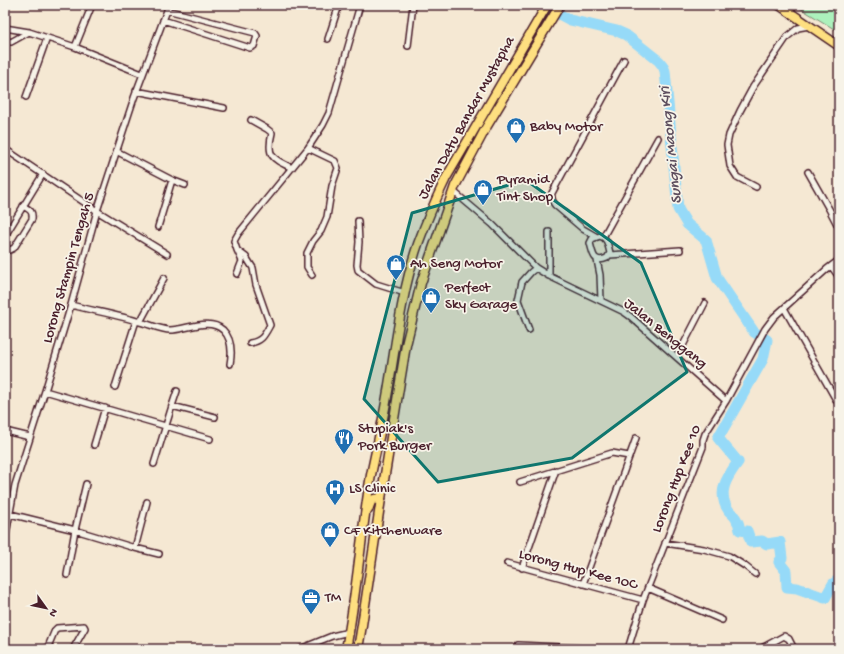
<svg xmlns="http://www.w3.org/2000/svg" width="844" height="654" viewBox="0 0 844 654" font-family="'Gochi Hand',sans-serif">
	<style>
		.green { fill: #acf1bc; stroke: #7b8874 }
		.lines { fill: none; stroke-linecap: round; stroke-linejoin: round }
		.river { stroke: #96daf8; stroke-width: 11 }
		.minor-casing { stroke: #4a1f2b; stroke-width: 8 }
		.primary-casing { stroke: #4a1f2b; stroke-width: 11 }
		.trunk-casing { stroke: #4a1f2b; stroke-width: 11 }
		.minor { stroke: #f7f3e8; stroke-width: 5 }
		.primary { stroke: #fedf80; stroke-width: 8 }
		.trunk { stroke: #fedf80; stroke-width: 8 }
		.marked { fill: #0f766e; fill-opacity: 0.2; stroke: #0f766e; stroke-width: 3; stroke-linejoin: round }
		.labels { text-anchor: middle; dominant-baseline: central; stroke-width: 3.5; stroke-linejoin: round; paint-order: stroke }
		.street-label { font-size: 15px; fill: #4a1f2b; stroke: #f7f3e8 }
		.poi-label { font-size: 15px; fill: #4a1f2b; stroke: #f7f3e8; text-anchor: start }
		.water-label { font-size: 16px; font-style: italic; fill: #5d4e5e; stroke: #f7f3e8 }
	</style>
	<rect width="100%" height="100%" fill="#f5e8d3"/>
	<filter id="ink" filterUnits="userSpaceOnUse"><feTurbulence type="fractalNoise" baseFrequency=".025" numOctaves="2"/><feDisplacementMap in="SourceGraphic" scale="8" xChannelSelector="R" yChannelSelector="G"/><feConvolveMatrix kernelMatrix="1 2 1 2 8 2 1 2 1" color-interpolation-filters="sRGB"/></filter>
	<g filter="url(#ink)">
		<path class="green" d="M796 5H839V32L795 5Z"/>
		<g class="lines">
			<path class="river" d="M542 5 570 20 617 31 626 35 659 61 663 66 665 71 678 209 687 224 706 240 717 278 754 332 767 340 763 359 718 438 738 462C727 477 716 493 729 511 732 514 736 517 737 521 739 523 739 527 740 530L747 531 751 542 762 541 767 544 780 542 782 558 779 562 786 571 787 587 797 588 825 598 833 584 837 581H839"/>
			<g class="minor-casing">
				<path id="minor" d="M163 20 250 48 254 46 257 36 255 33 167 10
					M5 28 29 32 75 47 142 74
					M328 39 339 5
					M5 40 6 41 11 42 29 32
					M408 46 413 5
					M75 47 92 5
					M136 91 224 108
					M26 97 47 38
					M251 120 267 129 272 133C266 157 273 159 292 168
					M308 148 335 161 338 168 332 186 327 217 321 231 313 241 307 253V267L312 275
					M5 149 97 211 167 254
					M116 151 172 180 185 185
					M808 172 829 209 839 228
					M756 187 737 177 730 166 727 145 729 135 740 111 753 87 787 37 798 28 809 26
					M453 191 492 224 536 268 549 276 624 312 631 317 726 401
					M358 221 359 242 357 265 358 270 376 284 405 293
					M158 227 172 180
					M549 232V276
					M5 236 43 174
					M600 236C608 238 608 246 610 253L607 258C593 264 593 253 590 243L592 239Z
					M597 237 583 229 555 205C552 201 551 198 552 193L624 60
					M603 237 658 138
					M5 248 10 250 14 248 32 219C33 211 30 210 23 206
					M238 251 246 257 253 268 256 285 270 325C264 336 262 341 250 343
					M610 255 680 250
					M597 260 600 275 601 300
					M831 266 839 260
					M237 274 242 261 237 250 234 241 238 234 308 148 323 125 329 113 360 5
					M71 305C94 311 118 315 140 322 149 324 161 330 170 330 186 330 209 317 223 330 232 339 232 353 230 364
					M784 308 839 405
					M140 322 164 278
					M529 330 518 300 522 282 531 272 536 268
					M677 357 705 303
					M115 387 136 321
					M45 391 210 439
					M172 406 177 391
					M5 431 30 437
					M94 445 105 408
					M154 464 172 406 215 417
					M520 482 612 453 629 456
					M10 514 75 530 135 548 159 554
					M5 540 15 485 45 391 71 305 97 211 134 98 169 5
					M665 543 704 549 729 556 745 566 755 574
					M135 548 147 502
					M507 563 643 600
					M522 568 556 470
					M67 575 75 530 86 484
					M583 584 636 438
					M648 588 722 620
					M518 645 602 649
					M47 649 55 630 57 628 84 626 85 628 73 649
					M300 649 332 636 349 632
					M628 649 643 600 703 447V440L705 434 726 401 765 329 774 317 827 269 831 266 839 277
					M760 649 784 636 789 639 794 649"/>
			</g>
			<g class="primary-casing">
				<path id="primary" d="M368 510C371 502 371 497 381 499"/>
			</g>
			<g class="trunk-casing">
				<path id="trunk" d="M779 5 839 46
					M346 649C357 591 361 533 371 475 375 455 380 434 384 413 395 357 399 299 418 244 426 222 436 199 446 178L547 5
					M358 649 362 625 381 499 406 345 421 283 455 186 487 126 560 5"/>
			</g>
			<use href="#minor" class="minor"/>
			<use href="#primary" class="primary"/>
			<use href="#trunk" class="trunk"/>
		</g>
	</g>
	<path class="marked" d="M526 180 641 263 687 372 572 458 438 482 364 399 412 213Z"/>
	<defs>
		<g id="shop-pin" transform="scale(1)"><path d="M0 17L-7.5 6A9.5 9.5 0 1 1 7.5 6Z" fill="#1f6fb2" stroke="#f7f3e8"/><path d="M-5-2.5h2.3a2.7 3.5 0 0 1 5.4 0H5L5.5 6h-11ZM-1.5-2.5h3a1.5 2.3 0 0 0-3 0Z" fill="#fff"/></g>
		<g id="restaurant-pin" transform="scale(1)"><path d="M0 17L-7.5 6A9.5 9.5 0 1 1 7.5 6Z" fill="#1f6fb2" stroke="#f7f3e8"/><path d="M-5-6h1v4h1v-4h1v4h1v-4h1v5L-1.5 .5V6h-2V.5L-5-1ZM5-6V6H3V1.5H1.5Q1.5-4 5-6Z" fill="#fff"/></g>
		<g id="hospital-pin" transform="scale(1)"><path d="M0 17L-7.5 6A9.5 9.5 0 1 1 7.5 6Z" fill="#1f6fb2" stroke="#f7f3e8"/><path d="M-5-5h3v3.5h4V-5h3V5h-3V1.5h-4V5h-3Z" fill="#fff"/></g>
		<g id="office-pin" transform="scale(1)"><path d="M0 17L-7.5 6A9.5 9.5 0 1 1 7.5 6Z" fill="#1f6fb2" stroke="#f7f3e8"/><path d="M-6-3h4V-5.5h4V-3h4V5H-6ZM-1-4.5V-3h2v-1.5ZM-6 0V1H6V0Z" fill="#fff"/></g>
	</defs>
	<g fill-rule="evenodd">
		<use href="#shop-pin" x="516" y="127"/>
		<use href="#shop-pin" x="483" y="189"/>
		<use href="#shop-pin" x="396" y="264"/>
		<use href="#shop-pin" x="431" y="297"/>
		<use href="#restaurant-pin" x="344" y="438"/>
		<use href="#hospital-pin" x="335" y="489"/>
		<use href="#shop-pin" x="330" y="531"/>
		<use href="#office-pin" x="311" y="598"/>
	</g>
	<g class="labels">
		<g class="street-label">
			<text transform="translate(467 118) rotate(-61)">Jalan Datu Bandar Mustapha</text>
			<text transform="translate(69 268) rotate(-74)">Lorong Stampin Tengah 5</text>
			<text transform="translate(665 334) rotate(39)">Jalan Benggang</text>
			<text transform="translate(677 479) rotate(-69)">Lorong Hup Kee 10</text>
			<text transform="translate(578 570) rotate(15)">Lorong Hup Kee 10C</text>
		</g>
		<g class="poi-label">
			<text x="530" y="127">Baby Motor</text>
			<text x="497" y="180">Pyramid<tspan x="497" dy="17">Tint Shop</tspan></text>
			<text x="410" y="264">Ah Seng Motor</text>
			<text x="445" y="288">Perfect<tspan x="445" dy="17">Sky Garage</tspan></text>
			<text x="358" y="429">Stupiak's<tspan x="358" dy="17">Pork Burger</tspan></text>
			<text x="349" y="489">LS Clinic</text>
			<text x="344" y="531">CF Kitchenware</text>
			<text x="325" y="598">TM</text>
		</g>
		<g class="water-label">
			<text transform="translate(672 145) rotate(-96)">Sungai Maong Kiri</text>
		</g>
	</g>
	<rect width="844" height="654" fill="none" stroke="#f7f3e8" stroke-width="20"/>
	<rect x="10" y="10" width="824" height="634" fill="none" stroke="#4a1f2b" stroke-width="1.5" filter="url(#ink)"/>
	<g transform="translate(46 608) rotate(123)" stroke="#f7f3e8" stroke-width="3" paint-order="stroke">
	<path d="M0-3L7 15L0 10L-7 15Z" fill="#4a1f2b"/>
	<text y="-6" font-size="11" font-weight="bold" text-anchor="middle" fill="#4a1f2b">N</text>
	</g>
</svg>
